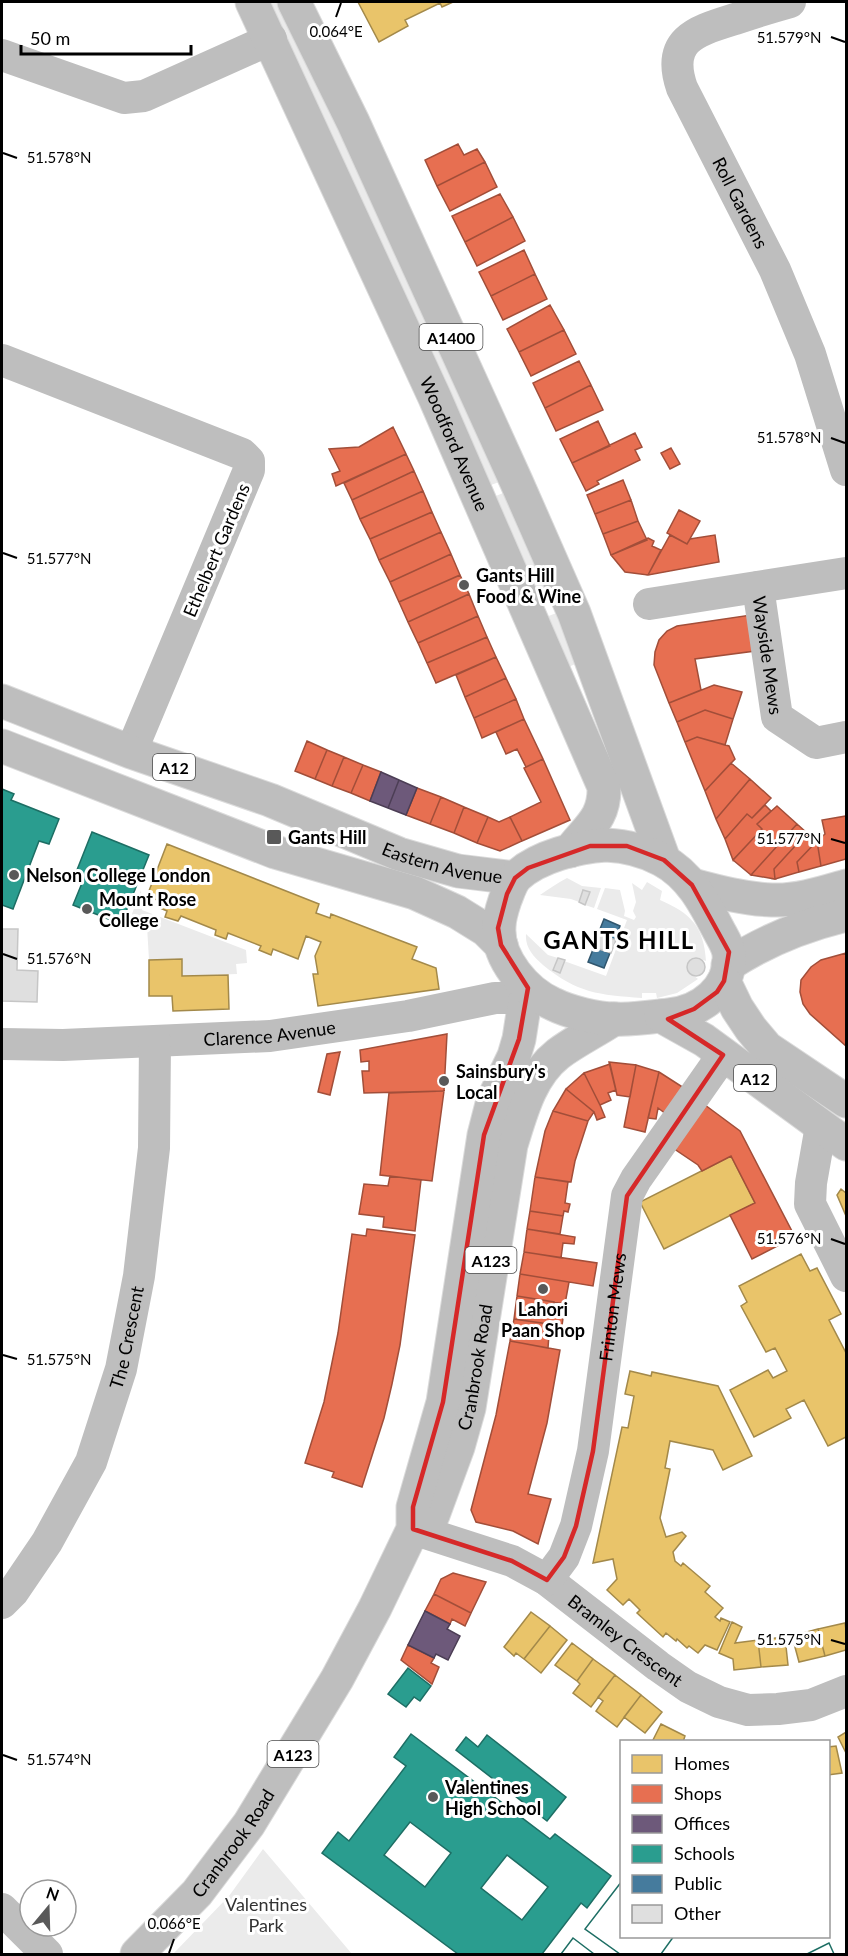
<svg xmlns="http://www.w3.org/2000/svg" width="848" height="1956" viewBox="0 0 848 1956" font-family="Lato,sans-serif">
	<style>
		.green { fill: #ebebeb }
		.homes { fill: #e9c46a; stroke: #a3894a; stroke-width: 1.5 }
		.shops { fill: #e76f51; stroke: #a24e39; stroke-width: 1.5 }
		.offices { fill: #6d597a; stroke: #4c3e55; stroke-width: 1.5 }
		.schools { fill: #2a9d8f; stroke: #1d6e64; stroke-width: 1.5; fill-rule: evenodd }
		.public { fill: #457b9d; stroke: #30566e; stroke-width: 1.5 }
		.building { fill: #dfdfdf; stroke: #c6c6c6; stroke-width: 1.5 }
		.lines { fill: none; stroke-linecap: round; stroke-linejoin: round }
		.major-casing { stroke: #dbdbdb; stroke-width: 35 }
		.highway-casing { stroke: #dbdbdb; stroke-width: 35 }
		.minor { stroke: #bebebe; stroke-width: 32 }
		.major { stroke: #bebebe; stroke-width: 33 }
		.highway { stroke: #bebebe; stroke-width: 33 }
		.marked { fill: none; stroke: #d62828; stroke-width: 4.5; stroke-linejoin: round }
		.ticks { fill: none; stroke: #000; stroke-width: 2 }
		.poi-dot { fill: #595959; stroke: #fff; stroke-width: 2 }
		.labels { text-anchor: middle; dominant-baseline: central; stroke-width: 6; stroke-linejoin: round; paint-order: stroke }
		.shield { fill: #fff; stroke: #4c4c4c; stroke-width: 1.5 }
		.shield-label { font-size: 16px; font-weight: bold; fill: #000 }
		.street-label { font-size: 18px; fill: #000; stroke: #fff }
		.poi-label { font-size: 18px; font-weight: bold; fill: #000; stroke: #fff; text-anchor: start }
		.park-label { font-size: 18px; fill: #323232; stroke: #fff }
		.district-label { font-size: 24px; font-weight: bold; letter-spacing: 1.5px; fill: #000; stroke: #fff }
		.ticks-label { font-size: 15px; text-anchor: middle; fill: #000; stroke: #fff; stroke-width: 6; stroke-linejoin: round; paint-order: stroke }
	</style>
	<rect width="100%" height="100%" fill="#fff"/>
	<path class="green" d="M268 2H286L504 480 486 487Z
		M508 491 554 594 536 602 491 498Z
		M559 612 578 663 568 667 546 617Z
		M567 878 582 886 601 888 594 908 585 905 590 892 584 890 579 902 571 899 540 895C549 889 557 883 567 878Z
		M647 882 662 891 660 900C690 913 704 926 706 961L698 958 692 959 687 967 689 972 698 979 677 993 657 998 656 993H642V998C599 995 577 993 543 965 533 956 525 948 526 934L548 955 558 958 554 971 560 973 564 961 606 976 627 920 597 909 605 888 620 890 625 911 624 916 634 920 636 917 633 911 636 902 632 883 642 890Z
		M141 890 142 910 246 950 247 963 236 964 237 974 182 976 181 959 149 960 147 926 127 927Z
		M263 1849 352 1954H173L229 1896Z"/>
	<path class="homes" d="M358 2H453L442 7 440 3 405 20 408 26 379 42Z
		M167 844 319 904 316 913 330 918 331 914 417 947 412 959 436 968 439 989 318 1006 313 974H318L315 956 321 942 306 936 298 959 273 949 271 955 259 950 261 946 228 933 226 939 215 935 216 930 181 916 178 921 165 917 167 911 158 907 160 901 147 896Z
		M182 959V976L228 975 229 1009 173 1011 172 996H149V960Z
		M731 1156 755 1203 664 1249 640 1202Z
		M841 1189 846 1193V1216L837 1195Z
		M801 1254 810 1271 817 1268 841 1314 829 1320 846 1353V1437L828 1446 804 1400 786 1409 791 1418 754 1437 730 1390 768 1370 773 1378 787 1371 775 1348 766 1352 741 1306 747 1302 739 1286Z
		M630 1371 651 1376 652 1372 718 1386 752 1456 723 1470 713 1450 670 1441 665 1468 670 1469 660 1518 666 1537 682 1532 686 1536 673 1552 675 1561 681 1566 683 1563 710 1586 705 1592 723 1608 715 1617 720 1621 721 1618 730 1622 717 1650 705 1645 698 1653 689 1646 687 1648 677 1639 676 1641 666 1633 663 1637 637 1613 640 1610 629 1599 623 1605 607 1590 617 1579 613 1559 593 1563 622 1427 628 1428 634 1396 625 1394Z
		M531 1612 550 1626 524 1659 516 1653 514 1656 504 1647Z
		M732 1622 742 1627 735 1643 758 1640 761 1667 734 1670 733 1659 719 1653Z
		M845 1623 846 1630V1650L825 1656 818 1629Z
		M550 1626 567 1640 541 1673 524 1659Z
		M818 1629 825 1656 799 1662 792 1636Z
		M785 1637 788 1665 761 1667 758 1640Z
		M572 1643 593 1659 577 1681 555 1665Z
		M593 1659 615 1675 591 1707 573 1693 580 1684 577 1681Z
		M615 1675 641 1695 617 1727 596 1711 603 1701 598 1697Z
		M641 1695 662 1712 645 1733 624 1717Z
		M661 1724 685 1736 683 1742H652Z
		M846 1732V1753L838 1737Z
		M836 1746 842 1773 828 1775V1747Z"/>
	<path class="shops" d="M458 144 464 155 477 149 485 162 437 186 425 160Z
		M485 162 497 187 450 211 437 186Z
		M500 194 513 217 465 242 452 216Z
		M513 217 525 241 477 266 465 242Z
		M524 250 535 274 491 296 479 272Z
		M535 274 547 299 503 320 491 296Z
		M550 305 564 330 519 352 507 329Z
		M564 330 576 354 531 376 519 352Z
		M579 361 591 385 545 408 533 383Z
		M591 385 603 410 556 431 545 408Z
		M598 421 610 446 572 463 560 439Z
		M393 427 406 454 336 486 332 474 340 471 329 449 359 447Z
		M635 433 642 447 635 450 640 460 597 481 599 484 586 491 572 463Z
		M671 448 680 464 670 469 661 453Z
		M406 454 414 471 352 500 344 483Z
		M414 471 423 491 360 519 352 500Z
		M623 480 631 500 595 514 587 495Z
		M423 491 432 512 370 539 360 519Z
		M631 500 638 521 603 534 595 514Z
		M679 510 700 521 687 544 667 533Z
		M432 512 441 532 379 560 370 539Z
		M638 521 647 540 611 555 603 534Z
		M441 532 451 554 390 582 379 560Z
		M670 535 687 544 690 539 715 535 719 562 648 575Z
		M648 538 654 541 652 546 661 550 648 575 625 572 611 555Z
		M451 554 460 575 399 602 390 582Z
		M460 575 469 594 408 622 399 602Z
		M469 594 478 616 418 643 408 622Z
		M751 615 755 651 695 659 701 690 669 703 654 665 655 652 659 640 667 631 677 626Z
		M478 616 487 637 427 663 418 643Z
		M487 637 496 657 436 683 427 663Z
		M496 657 506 678 465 697 456 675Z
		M506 678 516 699 474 718 465 697Z
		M714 685 742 692 733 719 705 710 677 722 669 703Z
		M516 699 524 719 482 738 474 718Z
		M705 710 733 719 725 745 697 737 685 742 677 722Z
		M524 719 543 759 526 767 517 749 506 754 496 732Z
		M697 737 729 746 735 759 705 791 685 742Z
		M307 741 327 750 315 779 295 771Z
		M327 750 344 757 332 786 315 779Z
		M344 757 363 765 351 793 332 786Z
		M543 759 570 820 522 841 510 817 541 802 524 768Z
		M731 763 750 779 716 819 705 791Z
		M363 765 381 772 370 801 351 793Z
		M750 779 771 798 752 818 747 814 725 839 716 819Z
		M417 788 441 797 430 824 406 815Z
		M441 797 464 807 454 833 430 824Z
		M765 805 771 811 757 824 762 829 733 860 725 839 747 814 752 818Z
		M777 806 797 824 751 875 733 860 762 829 757 824Z
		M464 807 488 817 477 843 454 833Z
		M846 816V859L821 866 817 841 825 834 822 820Z
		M488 817 499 822 510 817 522 841 500 851 477 843Z
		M797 824 807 833 774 869 775 879 751 875Z
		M807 833 816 842 797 862 799 872 775 879 774 869Z
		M817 841 821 866 799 872 797 862Z
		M846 953V1046L810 1014 803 1004 800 992 801 980 811 967 821 960Z
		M447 1034 444 1091 364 1093 362 1071H369V1061L361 1062 360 1050Z
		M340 1052 330 1095 318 1092 327 1054Z
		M609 1062 636 1065 630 1097 617 1095Z
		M610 1064 616 1090 608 1093 611 1100 600 1105 584 1073Z
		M636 1065 659 1072 645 1132 624 1127Z
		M659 1072 684 1088 666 1114 658 1108 656 1119 648 1118Z
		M584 1073 600 1105 605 1117 597 1120 594 1112 566 1089Z
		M566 1089 594 1112 588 1121 553 1111Z
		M444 1091 432 1181 380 1175 389 1093Z
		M701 1102 740 1131 795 1237 752 1259 730 1215 755 1203 731 1156 702 1171 698 1165 670 1146Z
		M553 1111 588 1121 575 1161 571 1182 535 1177 545 1131Z
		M390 1176 421 1180 415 1231 383 1227 384 1217 359 1214 364 1184 388 1186Z
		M535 1177 568 1182 565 1203 570 1204 568 1212 564 1211 563 1216 530 1211Z
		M530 1211 563 1216 560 1234 527 1229Z
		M367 1229 415 1235 400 1345 392 1384 384 1418 362 1487 332 1477 334 1472 305 1463 324 1402 338 1333 352 1234 366 1236Z
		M527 1229 575 1237 574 1244 563 1243 561 1258 524 1252Z
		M524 1252 597 1263 593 1286 520 1274Z
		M520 1274 569 1282 565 1304 517 1296Z
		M517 1296 554 1302 553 1316 563 1318 562 1326 514 1319Z
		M514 1319 562 1326 560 1336 549 1334 548 1348 510 1341Z
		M510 1341 560 1350 547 1423 528 1494 551 1499 538 1544 513 1531 476 1522 471 1510 496 1415Z
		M453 1573 486 1582 471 1613 434 1594 441 1579Z
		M434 1594 471 1613 465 1626 452 1619 450 1624 425 1611Z
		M408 1645 434 1658 431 1663 439 1667 432 1684 401 1660Z"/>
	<path class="offices" d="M381 772 399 780 388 808 370 801Z
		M399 780 417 788 406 815 388 808Z
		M425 1611 450 1624 447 1629 460 1636 448 1660 436 1654 434 1658 408 1645Z"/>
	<path class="schools" d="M2 789 14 794 11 800 59 819 49 844 39 841 13 909 2 905Z
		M92 832 149 855 121 924 73 905 82 883 73 880Z
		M408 1668 431 1686 420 1701 414 1697 406 1707 388 1694Z
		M411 1734 550 1839 555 1834 611 1876 587 1908 581 1903 542 1954H458L322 1853 338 1832 349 1841 406 1766 394 1757ZM410 1822 451 1853 425 1887 384 1855ZM507 1855 548 1887 522 1920 481 1888Z
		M487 1735 566 1797 547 1821 456 1750 466 1737 478 1747Z
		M622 1881V1936H674L661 1954H620L585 1929Z
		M622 1881V1936H674L661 1954H620L585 1929Z
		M573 1938 594 1954H561Z
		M573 1938 594 1954H561Z
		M829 1943 834 1954H807Z
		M829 1943 834 1954H807Z"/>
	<path class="public" d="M604 919 620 926 615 940 598 934Z
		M594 947 610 953 604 968 588 962Z"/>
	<path class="building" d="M583 890 590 892 585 905 579 902Z
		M2 929H18L17 970 38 971 37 1002 2 1001Z
		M597 934 616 940 611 953 593 947Z
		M687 967a9 9 0 1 1 18 0a9 9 0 1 1-18 0Z
		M558 958 565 960 560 973 553 970Z"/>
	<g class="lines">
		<g class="major-casing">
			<g id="major">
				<path d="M692 885C718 892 745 899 772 900 797 901 822 893 846 886"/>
				<path d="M728 965C764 941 805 925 846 915"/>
				<path id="s7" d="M420 1524 433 1515 458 1447 469 1408 511 1145C521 1113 530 1076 558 1054 575 1041 596 1031 614 1019"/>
				<path id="s8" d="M137 1954 197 1893 249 1824 337 1679 375 1608 413 1529V1507L443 1402 484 1135 493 1100 514 1056 519 1039 527 988"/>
			</g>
		</g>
		<g class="highway-casing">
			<g id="highway">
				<path id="s9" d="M252 2 435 398 604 787C605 819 587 828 570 851"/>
				<path d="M294 2 353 122 516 481 574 613 664 860"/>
				<path id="s10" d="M2 701 131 752 270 800 399 854 458 871 515 878"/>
				<path d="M2 746 275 852 415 893 457 912 486 930 501 945"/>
				<path d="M606 845C626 846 644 850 662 860 690 875 704 902 718 929 722 937 728 945 729 954 732 989 700 1012 669 1015 652 1017 632 1020 615 1019 597 1019 569 1012 553 1004 526 992 497 959 499 927 499 918 502 909 505 900 508 893 511 882 517 876 539 856 577 847 606 845Z"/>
				<path d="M724 981 737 1008 751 1029 767 1048 846 1101"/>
				<path d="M661 1016 704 1040 846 1144"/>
			</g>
		</g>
		<g class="minor">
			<path id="s1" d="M790 2C772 7 753 13 735 19 697 31 665 39 682 88L775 270 810 354 846 470"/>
			<path d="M2 55 124 98 144 96 271 39"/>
			<path d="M2 360 242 454 249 461V470L131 752"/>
			<path id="s2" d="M758 587 777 717 816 743 846 737"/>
			<path d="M649 604 846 573"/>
			<path id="s3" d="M2 1044 63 1045 270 1036 408 1016 495 998H525L537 995"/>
			<path d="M821 1126 811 1183 810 1204 846 1276"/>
			<path id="s4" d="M413 1529 512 1561 547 1580 658 1666 688 1687 719 1702 748 1710 778 1709 811 1705 846 1691"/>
			<path id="s5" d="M547 1580 564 1557 576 1526 593 1451 627 1196 636 1179 723 1055"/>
			<path id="s6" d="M2 1603 13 1592 47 1542 91 1462 121 1369 139 1276 154 1148 155 1042"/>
			<path d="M2 1909 47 1954"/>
		</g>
		<use href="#major" class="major"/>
		<use href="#highway" class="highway"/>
	</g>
	<path class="marked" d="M590 846H627L664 860 692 885 729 952 724 981 717 992 694 1009 668 1019 723 1055 627 1196 593 1451 576 1526 564 1557 547 1580 512 1561 413 1529V1507L443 1402 484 1135 519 1039 528 988 501 945 498 928 507 894 515 878 528 868Z"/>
	<path class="ticks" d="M336 17 341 3M831 37 845 42M3 153 17 158M831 438 845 443M3 553 17 558M831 839 845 843M3 954 17 959M831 1239 845 1244M3 1355 17 1359M831 1640 845 1644M3 1755 17 1760M169 1953 174 1939"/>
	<g class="poi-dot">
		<circle cx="464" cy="585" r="6"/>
		<rect x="266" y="829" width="16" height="16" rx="3"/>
		<circle cx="14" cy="875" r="6"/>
		<circle cx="87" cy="909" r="6"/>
		<circle cx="444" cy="1081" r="6"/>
		<circle cx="543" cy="1289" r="6"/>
		<circle cx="433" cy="1797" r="6"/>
	</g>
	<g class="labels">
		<g class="shield">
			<rect x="419.5" y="324" width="63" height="26" rx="4.5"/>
			<rect x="153" y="754" width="42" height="26" rx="4.5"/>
			<rect x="734" y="1065" width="42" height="26" rx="4.5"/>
			<rect x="465.5" y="1247" width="51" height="26" rx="4.5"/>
			<rect x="267.5" y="1741" width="51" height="26" rx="4.5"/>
		</g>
		<g class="shield-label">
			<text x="451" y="337">A1400</text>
			<text x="174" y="767">A12</text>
			<text x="755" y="1078">A12</text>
			<text x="491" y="1260">A123</text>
			<text x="293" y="1754">A123</text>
		</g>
		<g class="street-label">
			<text stroke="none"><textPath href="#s1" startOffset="290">Roll Gardens</textPath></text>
			<text stroke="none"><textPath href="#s9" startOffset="486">Woodford Avenue</textPath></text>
			<text transform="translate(216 550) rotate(-67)">Ethelbert Gardens</text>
			<text stroke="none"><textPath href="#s2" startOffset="69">Wayside Mews</textPath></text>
			<text stroke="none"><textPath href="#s10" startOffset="470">Eastern Avenue</textPath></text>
			<text stroke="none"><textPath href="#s3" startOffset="268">Clarence Avenue</textPath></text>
			<text stroke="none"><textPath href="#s5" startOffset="284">Frinton Mews</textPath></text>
			<text stroke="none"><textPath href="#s6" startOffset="297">The Crescent</textPath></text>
			<text stroke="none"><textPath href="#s7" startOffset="170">Cranbrook Road</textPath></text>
			<text stroke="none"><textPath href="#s4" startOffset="243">Bramley Crescent</textPath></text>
			<text stroke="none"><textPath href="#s8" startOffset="147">Cranbrook Road</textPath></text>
		</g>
		<g class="poi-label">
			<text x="476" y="575">Gants Hill<tspan x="476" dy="21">Food &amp; Wine</tspan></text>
			<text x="288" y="837">Gants Hill</text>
			<text x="26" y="875">Nelson College London</text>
			<text x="99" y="899">Mount Rose<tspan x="99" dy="21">College</tspan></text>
			<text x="456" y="1071">Sainsbury's<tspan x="456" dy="21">Local</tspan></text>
			<text x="543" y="1309" text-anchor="middle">Lahori<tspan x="543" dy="21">Paan Shop</tspan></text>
			<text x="445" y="1787">Valentines<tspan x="445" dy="21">High School</tspan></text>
		</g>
		<g class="park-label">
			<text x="266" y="1904">Valentines<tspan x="266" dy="21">Park</tspan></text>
		</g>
		<g class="district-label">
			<text x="619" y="939">GANTS HILL</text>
		</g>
	</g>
	<g class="ticks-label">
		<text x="336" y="37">0.064°E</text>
		<text x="789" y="43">51.579°N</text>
		<text x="59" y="163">51.578°N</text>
		<text x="789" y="443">51.578°N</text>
		<text x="59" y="564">51.577°N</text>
		<text x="789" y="844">51.577°N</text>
		<text x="59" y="964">51.576°N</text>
		<text x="789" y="1244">51.576°N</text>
		<text x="59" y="1365">51.575°N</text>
		<text x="789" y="1645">51.575°N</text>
		<text x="59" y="1765">51.574°N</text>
		<text x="174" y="1929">0.066°E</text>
	</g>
	<rect width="848" height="1956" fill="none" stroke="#000000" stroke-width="6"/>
	<rect x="620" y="1740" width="210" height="198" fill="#ffffff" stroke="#999999" stroke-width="1.5"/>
	<rect x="632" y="1755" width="30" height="18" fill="#e9c46a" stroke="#999999" stroke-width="1.5"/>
	<text x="674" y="1770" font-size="18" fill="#000000">Homes</text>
	<rect x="632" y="1785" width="30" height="18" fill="#e76f51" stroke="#999999" stroke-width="1.5"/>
	<text x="674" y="1800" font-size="18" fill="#000000">Shops</text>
	<rect x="632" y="1815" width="30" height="18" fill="#6d597a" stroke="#999999" stroke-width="1.5"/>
	<text x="674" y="1830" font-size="18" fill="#000000">Offices</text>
	<rect x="632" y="1845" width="30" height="18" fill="#2a9d8f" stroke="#999999" stroke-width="1.5"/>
	<text x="674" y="1860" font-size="18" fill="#000000">Schools</text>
	<rect x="632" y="1875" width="30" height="18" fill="#457b9d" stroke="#999999" stroke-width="1.5"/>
	<text x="674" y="1890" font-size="18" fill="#000000">Public</text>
	<rect x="632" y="1905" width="30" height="18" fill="#dfdfdf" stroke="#999999" stroke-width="1.5"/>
	<text x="674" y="1920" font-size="18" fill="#000000">Other</text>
	<g transform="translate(48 1908) rotate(19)"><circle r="28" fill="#ffffff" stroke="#999999" stroke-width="1.5"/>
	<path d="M0-4.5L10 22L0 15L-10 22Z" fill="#595959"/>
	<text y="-9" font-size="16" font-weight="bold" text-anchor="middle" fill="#000000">N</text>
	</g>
	<path d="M21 45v9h170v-9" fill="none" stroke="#000000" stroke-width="3"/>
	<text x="30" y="45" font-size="18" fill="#000000" stroke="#ffffff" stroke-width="4.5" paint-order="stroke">50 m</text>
</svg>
